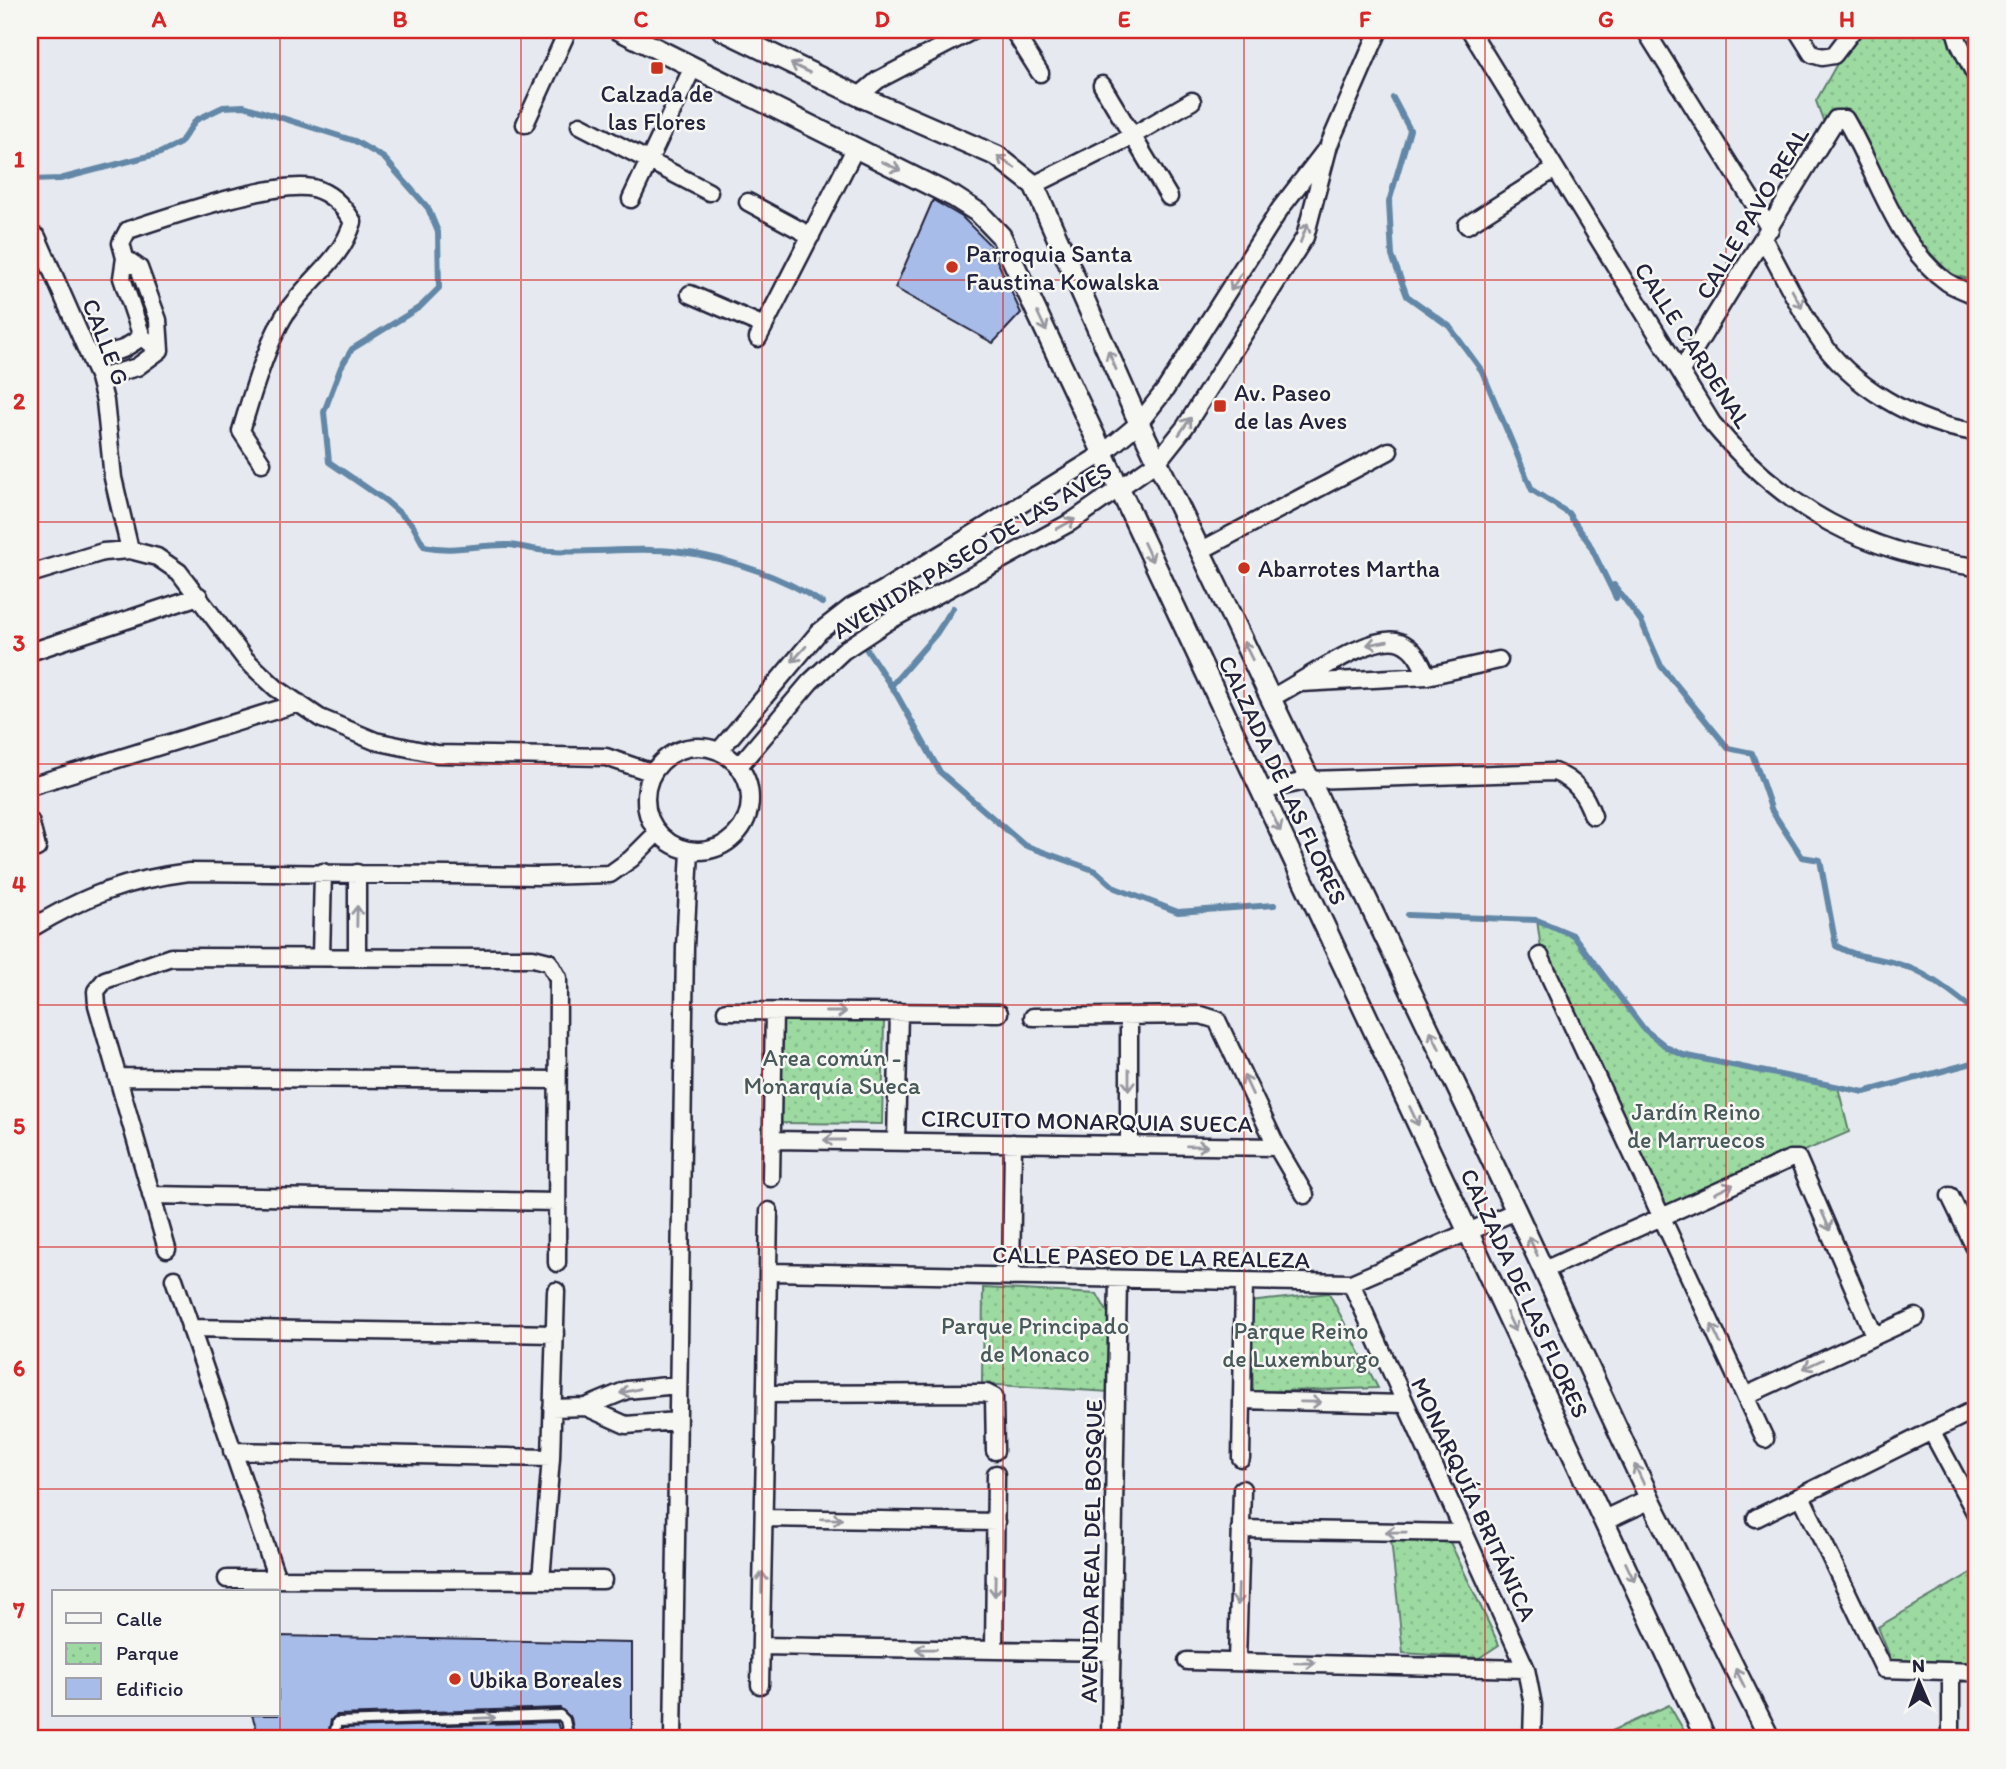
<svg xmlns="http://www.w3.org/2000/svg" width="2006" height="1769" viewBox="0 0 2006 1769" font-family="Itim,sans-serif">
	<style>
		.park { fill: url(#park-dots); stroke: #5f7e6e; stroke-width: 2 }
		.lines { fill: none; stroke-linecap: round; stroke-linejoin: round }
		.stream { stroke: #6387a7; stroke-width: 6 }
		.building { fill: #a8bcea; stroke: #22223b; stroke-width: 2 }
		.service-casing { stroke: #22223b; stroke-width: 13 }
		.minor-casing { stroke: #22223b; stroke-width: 21 }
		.tertiary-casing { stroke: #22223b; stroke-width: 24 }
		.service { stroke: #f6f6f2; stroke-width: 8 }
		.minor { stroke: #f6f6f2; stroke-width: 16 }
		.tertiary { stroke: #f6f6f2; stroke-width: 19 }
		.oneway { stroke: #9797a0 }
		.grid { fill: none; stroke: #d62828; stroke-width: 2; stroke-opacity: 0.55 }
		.poi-dot { fill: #c8321e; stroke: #f6f6f2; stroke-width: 2.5 }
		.labels { text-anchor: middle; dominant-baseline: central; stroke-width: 5; stroke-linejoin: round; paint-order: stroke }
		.poi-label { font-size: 24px; fill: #22223b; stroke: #f6f6f2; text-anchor: start }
		.street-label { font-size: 24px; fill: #22223b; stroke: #f6f6f2 }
		.park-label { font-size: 24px; fill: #47595a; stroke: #f6f6f2 }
		.neatline { fill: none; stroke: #d62828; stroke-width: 2.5 }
		.grid-label { font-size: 23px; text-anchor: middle; font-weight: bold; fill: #d62828 }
	</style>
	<defs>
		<pattern id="park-dots" width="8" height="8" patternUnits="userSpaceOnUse" patternTransform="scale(1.75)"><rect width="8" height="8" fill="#9cdaa1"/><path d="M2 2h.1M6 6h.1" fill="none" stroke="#86bb8c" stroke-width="1.8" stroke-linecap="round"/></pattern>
	</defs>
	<rect width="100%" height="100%" fill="#e6eaf0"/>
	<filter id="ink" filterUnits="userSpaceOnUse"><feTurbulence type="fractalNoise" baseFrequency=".0143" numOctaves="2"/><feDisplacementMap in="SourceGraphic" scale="14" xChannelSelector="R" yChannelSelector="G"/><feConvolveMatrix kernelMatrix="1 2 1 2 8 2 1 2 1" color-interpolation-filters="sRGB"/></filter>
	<g filter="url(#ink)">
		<path class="park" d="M1856 30H1950L1976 84V281L1950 274 1905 226 1842 115 1827 131 1816 101Z
			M1537 920 1573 935 1644 1029 1668 1048 1698 1058 1838 1087 1849 1132 1664 1211 1542 956Z
			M783 1018 884 1019 882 1124 780 1123Z
			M983 1288 1097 1294 1108 1313 1110 1392 982 1384Z
			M1329 1293 1378 1388 1253 1392 1250 1302Z
			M1391 1539 1449 1540 1499 1645 1479 1658 1403 1653Z
			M1976 1570V1664L1892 1662 1878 1627Z
			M1669 1705 1689 1739H1612V1731Z"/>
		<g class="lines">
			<path class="stream" d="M1356 30 1358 34
				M1393 98 1410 130 1389 202 1392 256 1407 296 1449 326 1482 371 1532 490 1568 513 1589 543 1616 598 1614 585 1641 621 1661 666 1728 748 1752 753 1772 811 1802 857 1820 860 1836 946C1860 959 1874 956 1898 964 1929 973 1951 993 1976 1012
				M30 180 60 179 160 153 180 143 196 120 223 107 244 106 355 141 384 158 428 208 438 232 439 288 420 307 352 349 341 367 324 412 329 462 386 501 412 524 424 546C453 553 480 544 509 545 522 546 536 551 551 551 584 553 618 549 652 550 705 550 779 573 822 603
				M863 644 897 695 940 772 1024 845 1096 871 1115 888 1178 912 1274 905
				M891 686 936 634 953 608
				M1408 915 1537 920 1573 935 1644 1029 1668 1048 1683 1055 1864 1092 1976 1062"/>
		</g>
		<path class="building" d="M933 200 962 217 990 245 1021 313 993 343 895 288Z
			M278 1636 632 1643V1739H575L571 1718 560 1708 337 1715 331 1720 327 1739H260L252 1715H278Z
			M557 1722 562 1739H340L342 1728Z"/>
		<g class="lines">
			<g class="service-casing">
				<path id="service" d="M333 1739 337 1722 560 1715 565 1720 569 1739"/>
			</g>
			<g class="minor-casing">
				<path id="minor" d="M1013 30 1040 73
					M1470 30 1712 423C1784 510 1865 553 1976 567
					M1645 30 1770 229
					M1797 30 1812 54 1822 57 1834 55 1853 30
					M1955 30 1959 43 1976 76
					M1102 85 1169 197
					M859 96 878 80 974 30
					M525 124 568 30
					M580 125 709 192
					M1034 185 1132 136 1192 101
					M631 199 693 67
					M748 202 811 236
					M1467 225 1555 169
					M37 237 99 378 105 401 113 478 130 550
					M1764 240C1781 271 1797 304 1816 334 1850 386 1915 424 1976 432
					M125 258 121 243 128 230C168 217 275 180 313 188 332 193 344 207 353 222 340 263 308 279 286 313 267 343 251 397 241 431L262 463
					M125 258 139 268 158 320 160 350 142 337 122 278Z
					M690 294 764 326
					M758 338 855 149
					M92 358 123 349 142 337
					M1681 371 1836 119H1845C1876 171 1896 246 1947 282 1956 288 1967 291 1976 296
					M99 378 137 367 160 350
					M1200 551 1389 451
					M30 574 103 552 130 550 157 557 179 572 245 659 276 688 320 718 375 741 437 754 606 757 653 773
					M30 652 199 596
					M1301 683 1427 676 1499 660
					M1271 698C1300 684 1371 631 1400 642 1415 648 1421 662 1427 676
					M646 799a52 52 0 1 1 104 0a52 52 0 1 1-104 0Z
					M719 751 819 632 851 607 883 590 1102 454 1139 423 1165 390 1280 209 1324 152
					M739 766 810 682 843 651 887 622 1071 522 1158 461 1185 427 1305 237 1329 145 1379 30
					M30 786 299 703
					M1261 791 1310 780 1554 772C1576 780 1585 794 1593 816
					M30 821 37 848
					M30 929C84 896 126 880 189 872L539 876 610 874 631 859 658 832
					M1540 956 1765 1439
					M321 957 323 872
					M357 958V873
					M726 1011 999 1013
					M1129 1016V1145
					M1033 1017 1201 1015 1217 1020 1277 1147 1305 1195
					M117 1077 557 1080
					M772 1140 1277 1147
					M896 1141 899 1012
					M771 1178 774 1012
					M151 1195 557 1202
					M1950 1196 1976 1250
					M167 1249 97 1005 96 991 105 980 171 957 533 958 549 962 558 978 557 1263
					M1544 1270 1790 1159H1798L1874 1335
					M769 1272 1351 1283 1516 1211
					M1011 1277 1013 1143
					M174 1279 277 1579
					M1351 1283 1526 1669 1533 1705 1532 1739
					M190 1328 555 1334
					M766 1394 986 1393 994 1397 995 1451
					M1745 1396 1916 1317
					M1242 1400 1405 1404
					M586 1407 626 1425 677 1421
					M552 1408 586 1407 627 1390 677 1385
					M1932 1432 1976 1514
					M765 1441 769 1211
					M232 1451 551 1458
					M1241 1458 1244 1281
					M1802 1498 1884 1669 1976 1672
					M764 1518 996 1522
					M1756 1518 1976 1409
					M1240 1529 1464 1533
					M227 1579 603 1580
					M541 1580 551 1458 556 1291
					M761 1646 1112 1652
					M994 1650 996 1474
					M1187 1661 1526 1669
					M1237 1662 1242 1489
					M760 1685 765 1449
					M673 1739 685 947 690 851
					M1110 1739 1118 1279
					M1951 1739V1671"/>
			</g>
			<g class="tertiary-casing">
				<path id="tertiary" d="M619 30 954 197 979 213 1001 236 1706 1739
					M722 30 859 96 997 156 1034 185 1139 423 1516 1211 1650 1499 1770 1739
					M1605 1520 1650 1499"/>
			</g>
			<use href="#service" class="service"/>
			<use href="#minor" class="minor"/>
			<use href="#tertiary" class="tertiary"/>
		</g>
		<defs><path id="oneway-shaft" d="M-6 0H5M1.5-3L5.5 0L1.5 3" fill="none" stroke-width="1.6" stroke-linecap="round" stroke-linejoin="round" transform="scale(1.75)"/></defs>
		<g class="oneway">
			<use href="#oneway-shaft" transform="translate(800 68) rotate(-154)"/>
			<use href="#oneway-shaft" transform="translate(1006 162) rotate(-147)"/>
			<use href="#oneway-shaft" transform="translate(891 166) rotate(25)"/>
			<use href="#oneway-shaft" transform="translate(1304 233) rotate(-69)"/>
			<use href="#oneway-shaft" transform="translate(1236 282) rotate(122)"/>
			<use href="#oneway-shaft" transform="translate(1797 299) rotate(61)"/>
			<use href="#oneway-shaft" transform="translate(1042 322) rotate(65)"/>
			<use href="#oneway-shaft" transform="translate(1112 360) rotate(-113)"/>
			<use href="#oneway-shaft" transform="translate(1185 426) rotate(-55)"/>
			<use href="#oneway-shaft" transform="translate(1066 524) rotate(-29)"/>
			<use href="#oneway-shaft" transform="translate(1148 552) rotate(65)"/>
			<use href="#oneway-shaft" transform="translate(1377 643) rotate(170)"/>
			<use href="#oneway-shaft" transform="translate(1248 651) rotate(-116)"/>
			<use href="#oneway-shaft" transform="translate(799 654) rotate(132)"/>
			<use href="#oneway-shaft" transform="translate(1276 822) rotate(65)"/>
			<use href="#oneway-shaft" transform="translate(357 916) rotate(-89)"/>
			<use href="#oneway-shaft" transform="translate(836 1012)"/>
			<use href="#oneway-shaft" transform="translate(1435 1040) rotate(-116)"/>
			<use href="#oneway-shaft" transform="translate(1129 1080) rotate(90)"/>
			<use href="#oneway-shaft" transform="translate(1248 1085) rotate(-115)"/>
			<use href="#oneway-shaft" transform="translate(1414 1116) rotate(65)"/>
			<use href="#oneway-shaft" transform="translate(834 1140) rotate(-180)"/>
			<use href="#oneway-shaft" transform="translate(1197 1146) rotate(1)"/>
			<use href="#oneway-shaft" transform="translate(1724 1189) rotate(-25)"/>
			<use href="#oneway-shaft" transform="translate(1826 1221) rotate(67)"/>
			<use href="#oneway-shaft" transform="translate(1533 1246) rotate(-115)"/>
			<use href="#oneway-shaft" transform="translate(1511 1322) rotate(65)"/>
			<use href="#oneway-shaft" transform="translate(1716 1334) rotate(-115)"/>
			<use href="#oneway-shaft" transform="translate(1813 1364) rotate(155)"/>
			<use href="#oneway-shaft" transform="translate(630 1391) rotate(167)"/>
			<use href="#oneway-shaft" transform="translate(1311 1402) rotate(1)"/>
			<use href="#oneway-shaft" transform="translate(1639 1474) rotate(-115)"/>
			<use href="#oneway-shaft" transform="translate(832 1519) rotate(1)"/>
			<use href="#oneway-shaft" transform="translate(1396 1532) rotate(-179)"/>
			<use href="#oneway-shaft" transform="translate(1630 1572) rotate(65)"/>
			<use href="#oneway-shaft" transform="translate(762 1582) rotate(-89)"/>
			<use href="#oneway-shaft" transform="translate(995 1586) rotate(91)"/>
			<use href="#oneway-shaft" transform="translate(1238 1595) rotate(92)"/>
			<use href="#oneway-shaft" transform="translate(926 1649) rotate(-179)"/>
			<use href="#oneway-shaft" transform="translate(1305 1663) rotate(1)"/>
			<use href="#oneway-shaft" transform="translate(1740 1678) rotate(-116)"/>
			<use href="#oneway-shaft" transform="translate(485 1718) rotate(-2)"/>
		</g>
	</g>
	<path class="grid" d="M280 30V1739M521 30V1739M762 30V1739M1003 30V1739M1244 30V1739M1485 30V1739M1726 30V1739M30 280H1976M30 522H1976M30 764H1976M30 1005H1976M30 1247H1976M30 1489H1976"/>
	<g class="poi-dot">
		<rect x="650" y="61" width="14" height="14" rx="3.5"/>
		<circle cx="952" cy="267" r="7"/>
		<rect x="1213" y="399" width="14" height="14" rx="3.5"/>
		<circle cx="1244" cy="568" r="7"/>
		<circle cx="455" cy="1679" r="7"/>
	</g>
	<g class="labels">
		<g class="poi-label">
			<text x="657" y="93" text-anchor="middle">Calzada de<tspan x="657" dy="28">las Flores</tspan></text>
			<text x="966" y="253">Parroquia Santa<tspan x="966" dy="28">Faustina Kowalska</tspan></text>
			<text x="1234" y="392">Av. Paseo<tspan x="1234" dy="28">de las Aves</tspan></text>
			<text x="1258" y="568">Abarrotes Martha</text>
			<text x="469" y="1679">Ubika Boreales</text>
		</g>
		<g class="street-label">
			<text transform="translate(1752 213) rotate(-59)">CALLE PAVO REAL</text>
			<text transform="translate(106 342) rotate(69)">CALLE G</text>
			<text transform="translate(1693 345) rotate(57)">CALLE CARDENAL</text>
			<text transform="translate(972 550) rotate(-31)">AVENIDA PASEO DE LAS AVES</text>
			<text transform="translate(1283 780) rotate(65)">CALZADA DE LAS FLORES</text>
			<text transform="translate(1087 1121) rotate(1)">CIRCUITO MONARQUIA SUECA</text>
			<text transform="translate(1151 1257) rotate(1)">CALLE PASEO DE LA REALEZA</text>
			<text transform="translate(1525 1293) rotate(65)">CALZADA DE LAS FLORES</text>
			<text transform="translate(1474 1499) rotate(65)">MONARQUÍA BRITÁNICA</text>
			<text transform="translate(1091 1551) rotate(-89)">AVENIDA REAL DEL BOSQUE</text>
		</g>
		<g class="park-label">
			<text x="832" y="1057">Area común -<tspan x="832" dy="28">Monarquía Sueca</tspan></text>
			<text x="1696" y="1111">Jardín Reino<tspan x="1696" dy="28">de Marruecos</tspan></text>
			<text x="1035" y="1325">Parque Principado<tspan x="1035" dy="28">de Monaco</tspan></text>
			<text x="1301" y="1330">Parque Reino<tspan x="1301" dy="28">de Luxemburgo</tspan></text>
		</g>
	</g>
	<rect width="2006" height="1769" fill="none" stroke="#f6f6f2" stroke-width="77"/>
	<rect x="52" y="1590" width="228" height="126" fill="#f6f6f2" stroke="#a1a1a9" stroke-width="2"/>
	<rect x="66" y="1613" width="35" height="10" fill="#f6f6f2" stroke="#a1a1a9" stroke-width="2"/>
	<text x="116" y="1626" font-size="21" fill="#22223b">Calle</text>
	<rect x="66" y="1643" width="35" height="21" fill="url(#park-dots)" stroke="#a1a1a9" stroke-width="2"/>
	<text x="116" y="1660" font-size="21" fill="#22223b">Parque</text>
	<rect x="66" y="1678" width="35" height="21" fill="#a8bcea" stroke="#a1a1a9" stroke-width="2"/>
	<text x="116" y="1696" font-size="21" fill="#22223b">Edificio</text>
	<g transform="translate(1919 1682) rotate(358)" stroke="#f6f6f2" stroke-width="5" paint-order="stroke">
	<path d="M0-5L12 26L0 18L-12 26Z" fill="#22223b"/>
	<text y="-10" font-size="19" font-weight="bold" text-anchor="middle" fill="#22223b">N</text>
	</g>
	<rect x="38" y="38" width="1930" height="1692" class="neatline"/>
	<g class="grid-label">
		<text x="159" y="27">A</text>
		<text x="400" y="27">B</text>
		<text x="641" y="27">C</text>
		<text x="882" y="27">D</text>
		<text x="1124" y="27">E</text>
		<text x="1365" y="27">F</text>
		<text x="1606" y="27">G</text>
		<text x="1847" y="27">H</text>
		<text x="19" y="167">1</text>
		<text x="19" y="409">2</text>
		<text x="19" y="651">3</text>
		<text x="19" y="892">4</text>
		<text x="19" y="1134">5</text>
		<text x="19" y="1376">6</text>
		<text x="19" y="1618">7</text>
	</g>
</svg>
